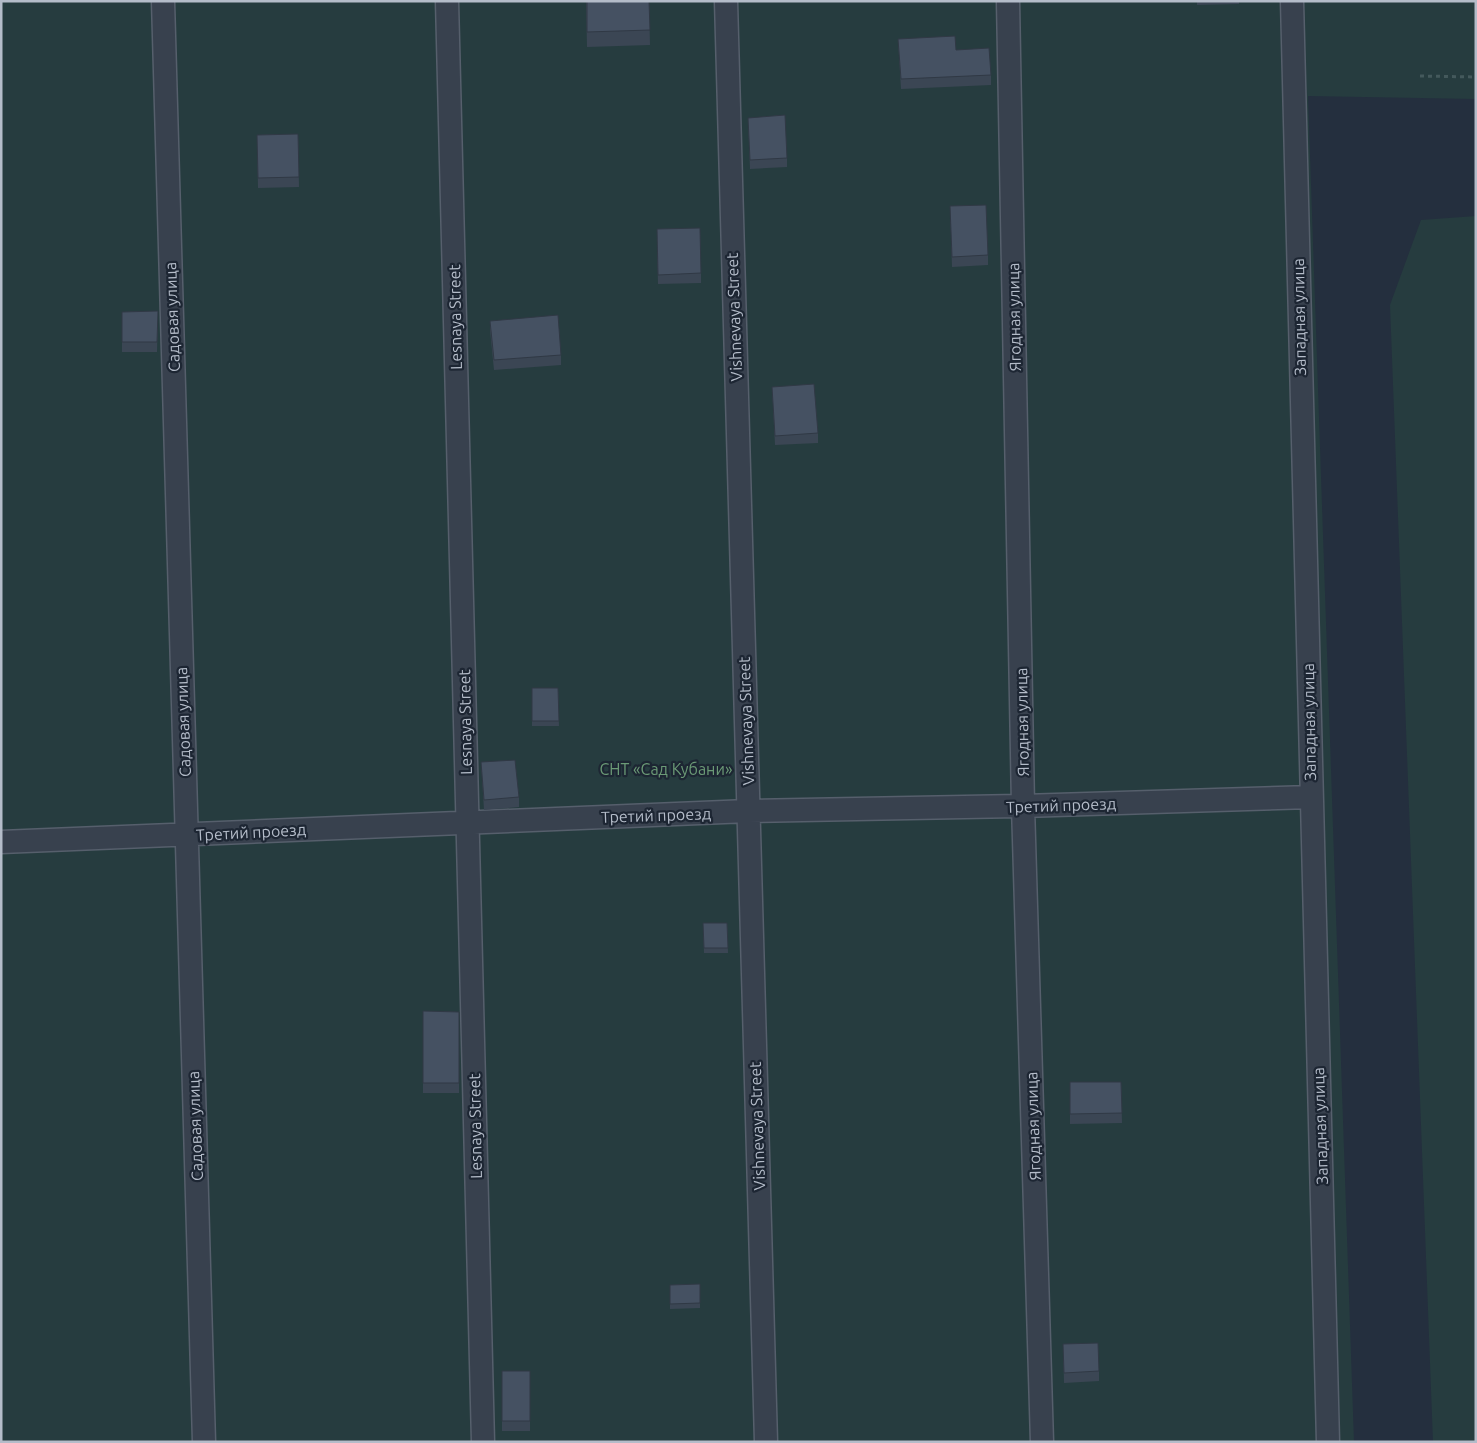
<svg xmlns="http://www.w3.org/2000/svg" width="1477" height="1443" viewBox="0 0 1477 1443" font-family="Ubuntu,sans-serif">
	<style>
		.green { fill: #263c3f }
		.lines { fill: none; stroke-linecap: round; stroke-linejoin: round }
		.street-casing { stroke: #565f6c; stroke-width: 25 }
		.path { stroke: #44595c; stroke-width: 3; stroke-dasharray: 4 4; stroke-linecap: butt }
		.street { stroke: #38414e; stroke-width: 22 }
		.wall { fill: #3b4654 }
		.building { fill: #455162; stroke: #303945 }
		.labels { text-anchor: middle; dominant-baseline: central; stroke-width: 4.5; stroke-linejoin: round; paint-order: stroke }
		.street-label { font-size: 16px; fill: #b4bcc9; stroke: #1d2633 }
		.park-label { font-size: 16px; fill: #6b9a76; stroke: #1d2633 }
	</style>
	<rect width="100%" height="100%" fill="#242f3e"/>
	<path class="green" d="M1 1H1476V99L1308 96 1354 1442H1Z
		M1476 216V1442H1433L1390 305 1421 220Z"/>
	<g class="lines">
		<g class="street-casing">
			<path id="street" d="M163 1 204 1442
				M447 1 483 1442
				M726 1 766 1442
				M1008 1 1023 806 1042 1442
				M1292 1 1328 1442
				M1 842 748 811 1023 806 1311 797"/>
		</g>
		<path class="path" d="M1420 76 1476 77"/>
		<use href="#street" class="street"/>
	</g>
	<path class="wall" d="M586 1H649L650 45 587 47Z
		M1197 1H1239V4L1197 5Z
		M898 39 956 50 991 75V85L901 89Z
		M748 118 787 158V167L750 169Z
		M298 134 299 187 258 188 257 135Z
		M950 206 988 255V265L952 267Z
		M657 239 701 273V283L658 284Z
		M158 311 157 352H122V312Z
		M490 321 561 355V365L494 370 490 330Z
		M772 387 818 433V443L775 445Z
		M532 688H558L559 726H532Z
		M481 762 519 797V807L484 810Z
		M703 923H727L728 953H704Z
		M423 1011 459 1012V1093H423Z
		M1070 1082H1121L1122 1123 1070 1124Z
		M700 1284V1308L670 1309V1285Z
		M1063 1344 1099 1371V1381L1064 1383Z
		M502 1371H530V1431H502Z"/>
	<path class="building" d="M587 1H649L650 30 587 32Z
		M955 36 956 50 989 48 991 75 901 79 898 39Z
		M785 115 787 158 750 160 748 118Z
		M298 134 299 177 258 178 257 135Z
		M986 205 988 255 952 257 950 206Z
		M700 228 701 273 658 275 657 229Z
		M158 311 157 342H122V312Z
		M558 315 561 355 494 360 490 321Z
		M814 384 818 433 775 436 772 387Z
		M532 688H558L559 721H532Z
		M515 760 519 797 484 800 481 762Z
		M703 923H727L728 948H704Z
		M423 1011 459 1012V1083H423Z
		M1070 1082H1121L1122 1113 1070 1114Z
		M700 1284V1303L670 1304V1285Z
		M1098 1343 1099 1371 1064 1373 1063 1344Z
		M502 1371H530V1421H502Z"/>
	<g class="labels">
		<g class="street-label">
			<text transform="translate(172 317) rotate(-92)">Садовая улица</text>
			<text transform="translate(455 317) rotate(-91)">Lesnaya Street</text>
			<text transform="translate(734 317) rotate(-92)">Vishnevaya Street</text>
			<text transform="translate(1014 317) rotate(-91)">Ягодная улица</text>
			<text transform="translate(1299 317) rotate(-91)">Западная улица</text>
			<text transform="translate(746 721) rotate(-92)">Vishnevaya Street</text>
			<text transform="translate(183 722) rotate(-92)">Садовая улица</text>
			<text transform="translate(465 722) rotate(-91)">Lesnaya Street</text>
			<text transform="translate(1022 722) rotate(-91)">Ягодная улица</text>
			<text transform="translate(1309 722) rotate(-91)">Западная улица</text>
			<text transform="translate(1061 805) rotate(-2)">Третий проезд</text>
			<text transform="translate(656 815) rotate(-2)">Третий проезд</text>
			<text transform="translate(251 832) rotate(-3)">Третий проезд</text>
			<text transform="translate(195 1126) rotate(-92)">Садовая улица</text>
			<text transform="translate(475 1126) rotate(-91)">Lesnaya Street</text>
			<text transform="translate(757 1126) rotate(-92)">Vishnevaya Street</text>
			<text transform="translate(1033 1126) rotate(-92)">Ягодная улица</text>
			<text transform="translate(1320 1126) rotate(-92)">Западная улица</text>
		</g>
		<g class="park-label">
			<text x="666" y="769">СНТ «Сад Кубани»</text>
		</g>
	</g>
	<rect width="1477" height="1443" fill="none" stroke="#b4bcc9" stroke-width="5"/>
</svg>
